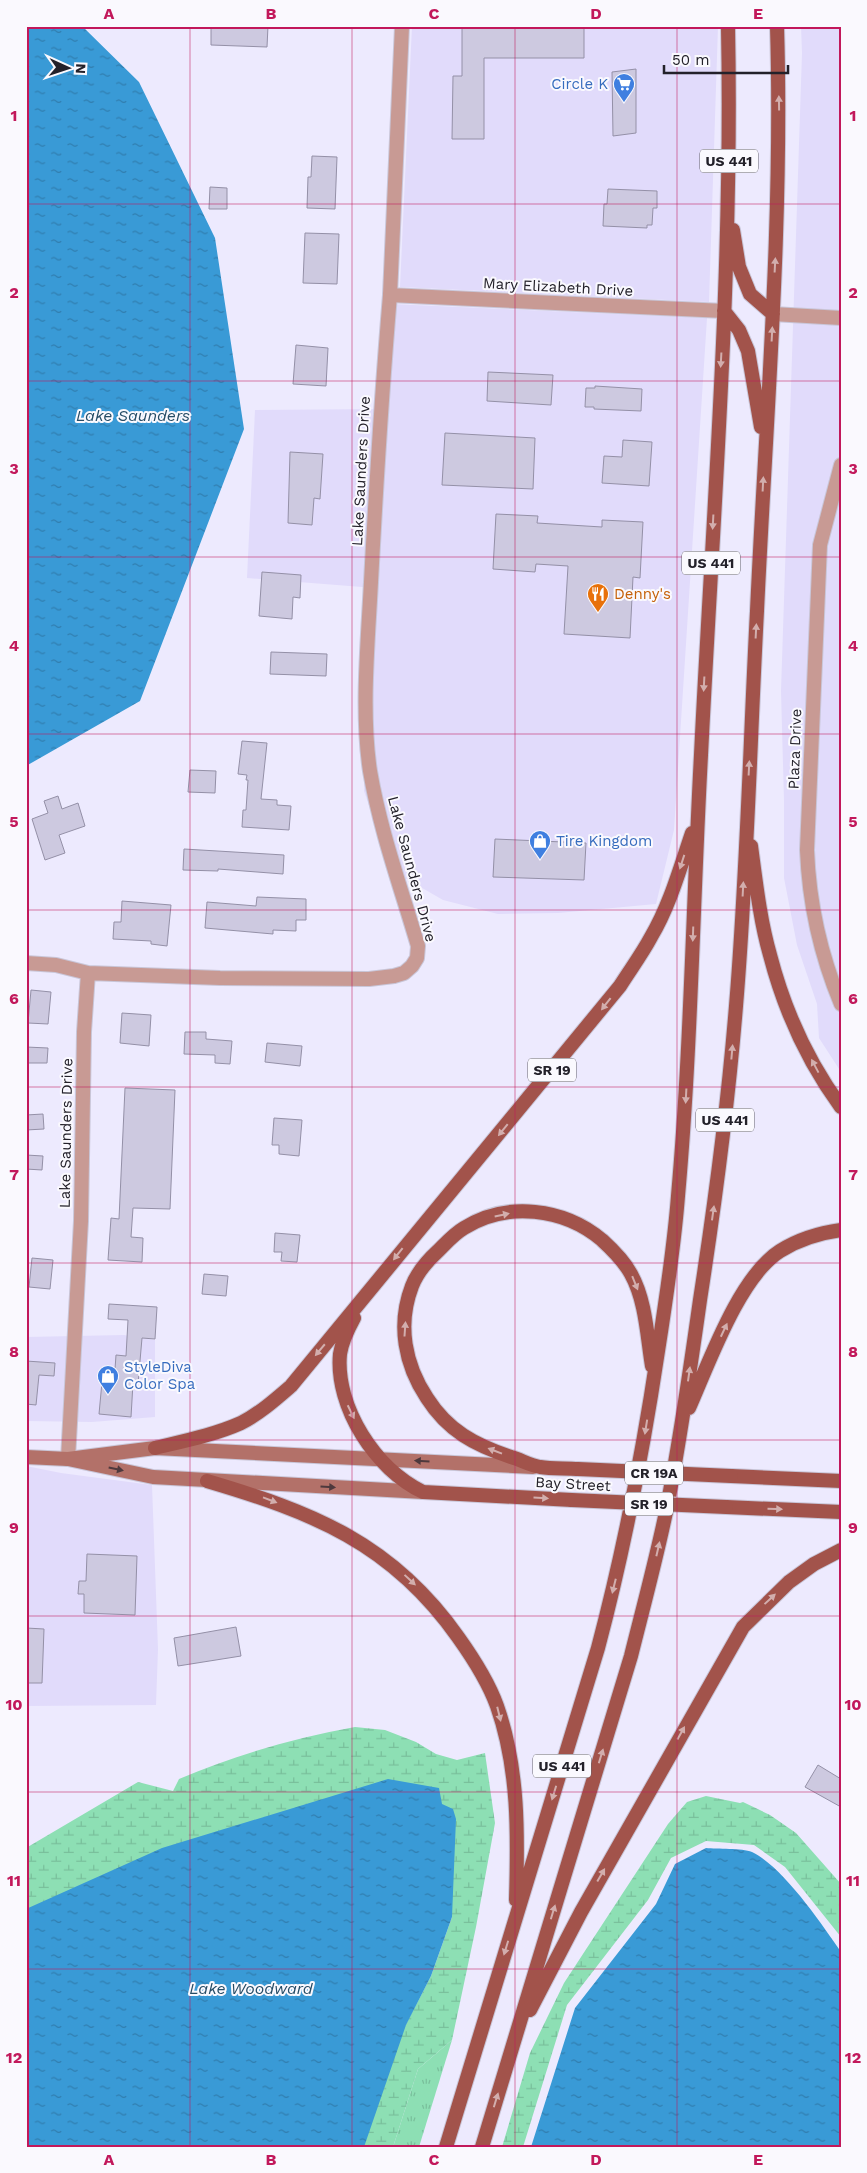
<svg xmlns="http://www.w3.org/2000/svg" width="867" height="2173" viewBox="0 0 867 2173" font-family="'Work Sans',sans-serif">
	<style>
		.built { fill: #e1dbfb }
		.grass { fill: url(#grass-tufts) }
		.wetland { fill: url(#wetland-marsh) }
		.water { fill: url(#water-ripples) }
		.building { fill: #cdc9e0; stroke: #9490a7 }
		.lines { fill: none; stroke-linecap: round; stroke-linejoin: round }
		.minor-casing { stroke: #c9c6d8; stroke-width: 16 }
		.tertiary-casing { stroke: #c9c6d8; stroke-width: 16 }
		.secondary-casing { stroke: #c9c6d8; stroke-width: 16 }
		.primary-casing { stroke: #c9c6d8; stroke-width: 16 }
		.minor { stroke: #c89a94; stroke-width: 14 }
		.tertiary { stroke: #c89a94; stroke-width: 14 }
		.secondary { stroke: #b37169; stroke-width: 14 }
		.primary { stroke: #a2534b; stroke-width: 14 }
		.primary-bridge-casing { stroke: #c9c6d8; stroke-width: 16; stroke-linecap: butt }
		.primary-bridge { stroke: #a2534b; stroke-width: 14 }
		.oneway { fill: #d2aead }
		.oneway2 { fill: #4e393d }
		.grid { fill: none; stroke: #c2185b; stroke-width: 1; stroke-opacity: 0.55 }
		.labels { text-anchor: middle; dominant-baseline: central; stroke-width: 4; stroke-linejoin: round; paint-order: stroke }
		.shield { fill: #faf9fe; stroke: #64626a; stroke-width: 1 }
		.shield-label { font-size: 14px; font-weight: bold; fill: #23212a }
		.shop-label { font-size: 15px; fill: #366cbe; stroke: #faf9fe; text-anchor: start }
		.street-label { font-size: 15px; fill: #23212a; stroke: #faf9fe }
		.food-label { font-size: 15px; fill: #c56008; stroke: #faf9fe; text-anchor: start }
		.water-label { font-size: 16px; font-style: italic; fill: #254c66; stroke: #faf9fe }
		.neatline { fill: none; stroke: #c2185b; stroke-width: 2 }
		.grid-label { font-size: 16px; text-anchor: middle; font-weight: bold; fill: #c2185b }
	</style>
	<defs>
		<pattern id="grass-tufts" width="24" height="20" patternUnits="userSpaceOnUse" patternTransform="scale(1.25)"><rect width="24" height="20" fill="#8ddfb4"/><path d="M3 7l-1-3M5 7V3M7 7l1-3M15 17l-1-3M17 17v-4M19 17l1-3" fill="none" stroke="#79bf9b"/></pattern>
		<pattern id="wetland-marsh" width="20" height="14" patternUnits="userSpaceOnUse" patternTransform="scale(1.25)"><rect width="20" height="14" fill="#8ddfb4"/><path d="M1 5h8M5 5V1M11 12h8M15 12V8" fill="none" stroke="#79bf9b"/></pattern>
		<pattern id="water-ripples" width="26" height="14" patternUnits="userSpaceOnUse" patternTransform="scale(1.25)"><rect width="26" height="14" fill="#399ad6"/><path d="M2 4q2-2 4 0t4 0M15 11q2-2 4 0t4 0" fill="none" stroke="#307dae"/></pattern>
	</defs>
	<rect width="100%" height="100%" fill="#edeafe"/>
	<path class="built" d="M412 26H718L709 302 400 287Z
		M801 26H841V1072L819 1038 817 1004 797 945 784 878V801L781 691 802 53Z
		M391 304 707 318 674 830 656 904 558 913 498 914 443 900 391 870 364 791 375 588 247 578 255 410 385 409Z
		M124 1335 155 1340V1417L92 1422 26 1421V1337Z
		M26 1466 61 1473 152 1485 158 1649 156 1705 26 1706Z"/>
	<path class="grass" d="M452 2040 419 2147H393L418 2069Z"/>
	<path class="wetland" d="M355 1727 385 1730 416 1742 436 1754 457 1760 485 1753 495 1823 476 1927 452 2040 418 2069 393 2147H315L405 2026 431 1976 452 1917 26 1944V1848L138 1782 173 1791 179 1779C236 1755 294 1738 355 1727Z
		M706 1796 740 1803 743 1802 770 1815 796 1833 841 1884V1937L785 1867 754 1845 706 1841 671 1858 648 1900 567 2005 523 2147H502L530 2053 564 1983 668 1824 687 1802Z"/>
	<path class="water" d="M26 26H82L139 82 215 238 244 429 140 701 26 766Z
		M388 1779 439 1788 442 1804 453 1809 456 1819 452 1917 431 1976 406 2025 364 2147H26V1909L162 1848Z
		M706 1848C717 1849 742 1848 752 1852 783 1867 821 1923 841 1952V2147H531L575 2008 656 1904 675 1864Z"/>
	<path class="building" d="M211 26H268L267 47 211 45Z
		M462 26H584V58H484V139H452L453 76H462Z
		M636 69V133L613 136 612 72Z
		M312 156 337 157 335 209 307 208 308 177H311Z
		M210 187 227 188V209H209Z
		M608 189 657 191V208H653L652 225H647V228L603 226 604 204H607Z
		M305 233 339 234 337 284 303 283Z
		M296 345 328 348 326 386 293 384Z
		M488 372 553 375 551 405 487 401Z
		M595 386 642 389 641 411 594 409V407H585L586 388H595Z
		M445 433 535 438 533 489 442 485Z
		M623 440 652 442 649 486 602 483 604 456 622 457Z
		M290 452 323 454 320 499 314 498 312 525 288 523Z
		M496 514 538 516 537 523 602 527V520L643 522 640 578 633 577 630 638 564 634 568 566 536 564 535 572 493 569Z
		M262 572 301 575 300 598 293 597 292 619 259 616Z
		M271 652 327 654 326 676 270 674Z
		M242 741 267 743 261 799 277 800V805L291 806 289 830 242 827 243 810H246L248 780H246L247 775 238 774Z
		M190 770 216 771 215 793 188 792Z
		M58 796 62 809 78 803 85 826 59 835 65 853 45 860 32 819 48 813 44 801Z
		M495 839 586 843 584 880 493 877Z
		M184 849 284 855 283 874 218 869V871L183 870Z
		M257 897 306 899V920H296V931L273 930V934L205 928 207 902 256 906Z
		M122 901 171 905 167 946 151 944V941L113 939 114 922H121Z
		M31 990 51 992 48 1024 28 1023Z
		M122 1013 151 1015 149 1046 120 1043Z
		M185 1032H206V1039L232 1041 230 1064 215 1063V1055L184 1054Z
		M267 1043 302 1046 300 1066 265 1062Z
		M26 1047 48 1048 47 1063H26Z
		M125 1088 175 1090 170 1209 133 1208 131 1237 143 1238 142 1262 108 1260 111 1218 119 1219Z
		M43 1114 44 1129 26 1130V1115Z
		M274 1118 302 1120 299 1156 279 1154V1145H272Z
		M26 1155 43 1156 42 1170 26 1169Z
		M275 1233 300 1235 297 1262 281 1261 282 1252H274Z
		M32 1258 53 1260 50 1289 29 1287Z
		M204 1274 228 1276 226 1296 202 1294Z
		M109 1304 157 1307 155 1339 142 1338 138 1384 133 1383 131 1417 99 1414 102 1382 114 1383 116 1355 126 1356 128 1320 108 1319Z
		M26 1361 55 1363 54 1376 39 1375 36 1405 26 1404Z
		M87 1554 137 1556 135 1615 84 1613V1594H78L79 1581H86Z
		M236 1627 241 1656 178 1666 174 1638Z
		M26 1628 44 1629 42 1683H26Z
		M818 1765 841 1779V1807L805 1787Z"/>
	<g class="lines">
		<g class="minor-casing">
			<path id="minor" d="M773 314 841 318
				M841 465 820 545 807 850C809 902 821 956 841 1004
				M26 963 56 965 88 973 220 978 369 979 394 976 404 973 412 966 417 958 418 946C401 888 380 830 370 771 361 712 368 641 371 582 376 486 382 391 390 295
				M68 1459 81 1221 84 1032 88 973"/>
		</g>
		<g class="tertiary-casing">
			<path id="tertiary" d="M402 26 390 295 724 311"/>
		</g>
		<g class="secondary-casing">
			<path id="secondary" d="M26 1457 68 1459 153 1477 423 1492
				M68 1459 155 1448 533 1467"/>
		</g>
		<g class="primary-casing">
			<path id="primary" d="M733 230 739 267 750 294 773 314
				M724 311 739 330 748 351 761 427
				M751 846C756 883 760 920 770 955 784 1009 808 1062 841 1107
				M354 1318C348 1329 342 1341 340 1354 335 1407 376 1470 423 1492L572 1500
				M689 1408C709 1363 739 1277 780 1251 799 1239 819 1233 841 1230
				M155 1448C184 1441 214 1435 241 1423 259 1414 276 1399 291 1386L620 986C630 970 642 954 651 937 670 905 680 868 692 833
				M578 1469C566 1468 552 1469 540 1467 530 1465 521 1460 511 1457 475 1445 448 1431 427 1398 405 1365 397 1325 412 1286 417 1273 428 1260 439 1250 447 1242 454 1234 464 1228 507 1201 564 1208 602 1240 613 1250 624 1261 631 1274 646 1301 647 1336 652 1366
				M731 1476 841 1481
				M207 1481C312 1512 392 1543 458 1637 473 1658 488 1681 497 1706 519 1769 518 1835 516 1900
				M726 1507 841 1512
				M530 2010 581 1912 743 1627 789 1582 814 1564 841 1550
				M446 2147 598 1648C624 1550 643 1451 658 1351 666 1300 674 1248 678 1196 691 1050 693 902 701 755 713 512 733 269 728 26
				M482 2147 631 1656C643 1608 656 1560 666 1512 680 1442 690 1371 700 1300 715 1203 728 1105 736 1006 747 875 750 742 757 611 766 416 783 221 777 26"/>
		</g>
		<use href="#minor" class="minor"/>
		<use href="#tertiary" class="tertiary"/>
		<use href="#secondary" class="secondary"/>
		<use href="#primary" class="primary"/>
		<g class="primary-bridge-casing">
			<path id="primary-bridge" d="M578 1469 731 1476
				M572 1500 726 1507"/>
		</g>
		<use href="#primary-bridge" class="primary-bridge"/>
	</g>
	<defs><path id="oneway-solid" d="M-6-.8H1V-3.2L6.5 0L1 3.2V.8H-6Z" transform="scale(1.25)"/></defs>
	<g class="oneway">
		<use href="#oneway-solid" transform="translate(779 103) rotate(-91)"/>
		<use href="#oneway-solid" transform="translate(775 265) rotate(-87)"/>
		<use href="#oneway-solid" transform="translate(772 334) rotate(-87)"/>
		<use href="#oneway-solid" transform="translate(721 360) rotate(93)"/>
		<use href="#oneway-solid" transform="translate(763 484) rotate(-87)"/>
		<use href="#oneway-solid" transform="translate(713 522) rotate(93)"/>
		<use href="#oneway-solid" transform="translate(756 631) rotate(-87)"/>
		<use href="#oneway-solid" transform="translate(704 684) rotate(93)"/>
		<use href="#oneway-solid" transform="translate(749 768) rotate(-87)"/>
		<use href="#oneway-solid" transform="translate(682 862) rotate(108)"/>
		<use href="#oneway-solid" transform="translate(743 889) rotate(-87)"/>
		<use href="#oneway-solid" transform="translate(693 934) rotate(92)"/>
		<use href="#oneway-solid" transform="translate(606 1004) rotate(128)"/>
		<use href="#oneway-solid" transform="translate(732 1052) rotate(-85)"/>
		<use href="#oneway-solid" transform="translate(815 1066) rotate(-118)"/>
		<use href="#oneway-solid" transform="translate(686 1096) rotate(93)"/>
		<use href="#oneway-solid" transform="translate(503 1130) rotate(129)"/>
		<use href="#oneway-solid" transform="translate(713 1213) rotate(-82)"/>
		<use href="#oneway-solid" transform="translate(502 1215) rotate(-12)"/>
		<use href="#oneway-solid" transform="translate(398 1254) rotate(128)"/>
		<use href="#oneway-solid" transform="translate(635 1283) rotate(68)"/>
		<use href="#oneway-solid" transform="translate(405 1329) rotate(-86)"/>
		<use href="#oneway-solid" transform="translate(724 1330) rotate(-65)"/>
		<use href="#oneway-solid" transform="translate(320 1350) rotate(130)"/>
		<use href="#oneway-solid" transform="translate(689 1374) rotate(-82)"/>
		<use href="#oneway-solid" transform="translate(351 1412) rotate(64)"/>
		<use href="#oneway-solid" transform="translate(646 1427) rotate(99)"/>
		<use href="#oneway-solid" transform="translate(495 1451) rotate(-159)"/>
		<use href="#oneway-solid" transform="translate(541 1498) rotate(3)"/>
		<use href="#oneway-solid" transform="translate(270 1500) rotate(21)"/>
		<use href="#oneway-solid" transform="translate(775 1509) rotate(2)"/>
		<use href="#oneway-solid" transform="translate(658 1549) rotate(-77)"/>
		<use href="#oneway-solid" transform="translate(410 1580) rotate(43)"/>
		<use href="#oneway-solid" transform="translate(614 1586) rotate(104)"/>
		<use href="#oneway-solid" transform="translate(770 1599) rotate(-43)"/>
		<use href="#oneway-solid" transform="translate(499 1714) rotate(76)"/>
		<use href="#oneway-solid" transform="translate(681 1733) rotate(-61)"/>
		<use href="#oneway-solid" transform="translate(601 1756) rotate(-73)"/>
		<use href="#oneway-solid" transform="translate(554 1793) rotate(107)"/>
		<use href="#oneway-solid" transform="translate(601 1875) rotate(-60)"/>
		<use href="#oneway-solid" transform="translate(553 1912) rotate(-73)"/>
		<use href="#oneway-solid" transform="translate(506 1948) rotate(107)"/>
		<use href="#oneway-solid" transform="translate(496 2100) rotate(-73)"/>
	</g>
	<g class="oneway2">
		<use href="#oneway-solid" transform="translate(422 1461) rotate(-177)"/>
		<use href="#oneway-solid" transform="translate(116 1469) rotate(12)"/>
		<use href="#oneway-solid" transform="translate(328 1487) rotate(3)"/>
	</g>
	<path class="grid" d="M190 26V2147M352 26V2147M515 26V2147M677 26V2147M26 204H841M26 381H841M26 557H841M26 734H841M26 910H841M26 1087H841M26 1263H841M26 1440H841M26 1616H841M26 1792H841M26 1969H841"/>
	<defs>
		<g id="supermarket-pin" transform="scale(1.125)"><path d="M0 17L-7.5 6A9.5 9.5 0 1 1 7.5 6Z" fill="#3f7fe0" stroke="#faf9fe"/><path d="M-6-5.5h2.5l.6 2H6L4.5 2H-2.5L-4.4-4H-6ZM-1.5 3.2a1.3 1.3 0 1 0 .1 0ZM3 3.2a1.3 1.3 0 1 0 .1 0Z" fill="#fff"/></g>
		<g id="restaurant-pin" transform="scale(1.125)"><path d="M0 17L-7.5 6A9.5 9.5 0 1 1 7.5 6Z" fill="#e8710a" stroke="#faf9fe"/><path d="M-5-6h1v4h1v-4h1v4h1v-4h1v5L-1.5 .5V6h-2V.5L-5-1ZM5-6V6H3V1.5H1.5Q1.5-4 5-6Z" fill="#fff"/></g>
		<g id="shop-pin" transform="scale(1.125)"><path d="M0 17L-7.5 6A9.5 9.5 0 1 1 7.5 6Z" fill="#3f7fe0" stroke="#faf9fe"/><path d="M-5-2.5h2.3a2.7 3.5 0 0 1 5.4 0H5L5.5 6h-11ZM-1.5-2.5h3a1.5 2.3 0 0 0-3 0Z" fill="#fff"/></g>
	</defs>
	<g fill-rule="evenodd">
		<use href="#supermarket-pin" x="624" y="84"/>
		<use href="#restaurant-pin" x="598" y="594"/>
		<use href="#shop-pin" x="540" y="841"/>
		<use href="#shop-pin" x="108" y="1376"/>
	</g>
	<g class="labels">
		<g class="shield">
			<rect x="700" y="149.5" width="58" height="23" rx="4"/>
			<rect x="682" y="551.5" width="58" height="23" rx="4"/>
			<rect x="528" y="1058.5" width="48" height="23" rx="4"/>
			<rect x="696" y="1108.5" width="58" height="23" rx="4"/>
			<rect x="625" y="1461.5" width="58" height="23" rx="4"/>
			<rect x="625" y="1492.5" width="48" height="23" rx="4"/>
			<rect x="533" y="1754.5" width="58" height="23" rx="4"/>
		</g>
		<g class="shield-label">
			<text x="729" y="161">US 441</text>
			<text x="711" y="563">US 441</text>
			<text x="552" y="1070">SR 19</text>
			<text x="725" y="1120">US 441</text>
			<text x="654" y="1473">CR 19A</text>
			<text x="649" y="1504">SR 19</text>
			<text x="562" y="1766">US 441</text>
		</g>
		<g class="shop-label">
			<text x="608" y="84" text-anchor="end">Circle K</text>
			<text x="556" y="841">Tire Kingdom</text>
			<text x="124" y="1367">StyleDiva<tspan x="124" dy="17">Color Spa</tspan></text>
		</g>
		<g class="street-label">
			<text transform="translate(558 287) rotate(3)">Mary Elizabeth Drive</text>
			<text transform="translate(361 471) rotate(-87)">Lake Saunders Drive</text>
			<text transform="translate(795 749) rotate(-88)">Plaza Drive</text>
			<text transform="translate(412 869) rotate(75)">Lake Saunders Drive</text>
			<text transform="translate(66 1133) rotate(-89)">Lake Saunders Drive</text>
			<text transform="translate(573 1484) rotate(3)">Bay Street</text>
		</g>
		<g class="food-label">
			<text x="614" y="594">Denny's</text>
		</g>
		<g class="water-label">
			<text x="133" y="415">Lake Saunders</text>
			<text x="251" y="1988">Lake Woodward</text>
		</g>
	</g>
	<rect width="867" height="2173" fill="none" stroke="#faf9fe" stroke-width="55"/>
	<g transform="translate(68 68) rotate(93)" stroke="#faf9fe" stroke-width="4" paint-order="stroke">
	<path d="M0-4L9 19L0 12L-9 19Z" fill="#23212a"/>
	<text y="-8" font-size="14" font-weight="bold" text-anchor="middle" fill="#23212a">N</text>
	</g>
	<path d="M664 65v8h124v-8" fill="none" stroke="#23212a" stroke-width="2.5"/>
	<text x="672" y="65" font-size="15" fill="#23212a" stroke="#faf9fe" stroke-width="4" paint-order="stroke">50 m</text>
	<rect x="28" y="28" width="812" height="2118" class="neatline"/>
	<g class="grid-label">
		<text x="109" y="19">A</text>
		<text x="271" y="19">B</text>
		<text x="434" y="19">C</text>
		<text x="596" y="19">D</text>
		<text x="758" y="19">E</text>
		<text x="14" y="121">1</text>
		<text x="853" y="121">1</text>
		<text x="14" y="298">2</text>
		<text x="853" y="298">2</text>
		<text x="14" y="474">3</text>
		<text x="853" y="474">3</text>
		<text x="14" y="651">4</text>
		<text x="853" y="651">4</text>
		<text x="14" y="827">5</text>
		<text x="853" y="827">5</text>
		<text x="14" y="1004">6</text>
		<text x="853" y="1004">6</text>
		<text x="14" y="1180">7</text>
		<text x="853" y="1180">7</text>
		<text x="14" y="1357">8</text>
		<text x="853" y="1357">8</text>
		<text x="14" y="1533">9</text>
		<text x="853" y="1533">9</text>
		<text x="14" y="1710">10</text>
		<text x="853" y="1710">10</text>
		<text x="14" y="1886">11</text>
		<text x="853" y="1886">11</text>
		<text x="14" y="2063">12</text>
		<text x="853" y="2063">12</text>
		<text x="109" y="2165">A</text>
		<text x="271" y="2165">B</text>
		<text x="434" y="2165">C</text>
		<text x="596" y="2165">D</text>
		<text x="758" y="2165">E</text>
	</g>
</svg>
